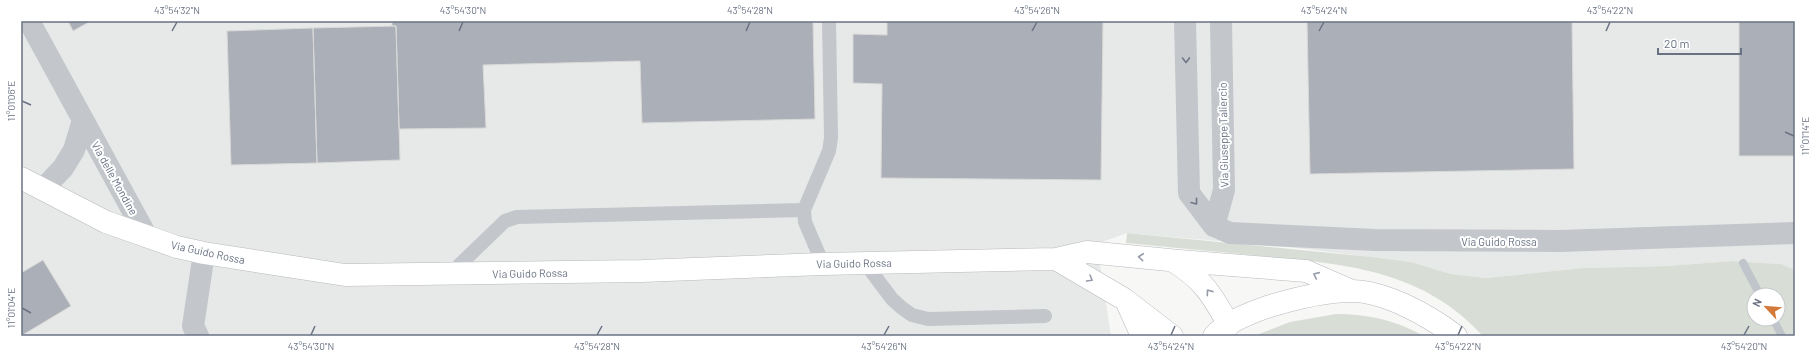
<svg xmlns="http://www.w3.org/2000/svg" width="1816" height="357" viewBox="0 0 1816 357" font-family="Barlow,sans-serif">
	<style>
		.built { fill: #e7e8e8 }
		.green { fill: #d8ded6; fill-rule: evenodd }
		.lines { fill: none; stroke-linecap: round; stroke-linejoin: round }
		.stream { stroke: #bfc5cb; stroke-width: 8 }
		.building { fill: #abafb7; stroke: #d8d9d7 }
		.secondary-casing { stroke: #b6b9be; stroke-width: 23 }
		.lane { stroke: #c3c6ca; stroke-width: 14 }
		.street { stroke: #c3c6ca; stroke-width: 22 }
		.secondary { stroke: #fff; stroke-width: 22 }
		.oneway { stroke: #6e7687 }
		.oneway2 { stroke: #969ca8 }
		.ticks { fill: none; stroke: #697283; stroke-width: 1.5 }
		.labels { text-anchor: middle; dominant-baseline: central; stroke-width: 4; stroke-linejoin: round; paint-order: stroke }
		.street-label { font-size: 11px; fill: #697283; stroke: #fff }
		.neatline { fill: none; stroke: #697283; stroke-width: 1.5 }
		.ticks-label { font-size: 10px; text-anchor: middle; fill: #697283 }
	</style>
	<rect width="100%" height="100%" fill="#f7f7f5"/>
	<path class="built" d="M21 21H1795V270L1781 264 1732 261 1667 266 1583 268 1486 278 1451 274 1411 262 1297 248 1127 233 1097 244 1111 336H21Z"/>
	<path class="green" d="M1127 233 1372 257 1411 262 1451 274 1486 278 1583 268 1667 266 1732 261 1781 264 1795 270V336H1483C1423 270 1345 264 1262 256 1216 252 1171 247 1126 243ZM1754 295H1778V319H1754Z
		M1336 314C1368 314 1395 320 1424 336H1254L1290 322Z"/>
	<g class="lines">
		<path class="stream" d="M1743 263 1760 295
			M1773 319 1782 336"/>
	</g>
	<path class="building" d="M68 21H91L73 31Z
		M392 21H813L815 119 642 123 640 61 483 65 486 128 399 129 396 26H392Z
		M887 21H1103L1101 180 881 178 882 84 853 83V34L887 35Z
		M1307 21H1572L1574 169 1310 174Z
		M1667 21H1795V156H1739V22Z
		M396 26 400 160 317 163 313 28Z
		M313 28 317 163 231 165 227 31Z
		M43 260 71 306 21 336V273Z"/>
	<g class="lines">
		<g class="secondary-casing">
			<path id="secondary" d="M21 178 106 222 177 247 204 253 345 275 642 271 823 264 1056 259 1087 252 1179 261 1306 271 1352 291
				M1056 259 1124 299 1172 336
				M1173 261C1203 279 1212 295 1229 325
				M1128 305 1142 336
				M1214 336C1226 322 1250 313 1267 307 1293 299 1323 291 1351 291 1386 291 1429 316 1456 336"/>
		</g>
		<path class="lane" d="M804 210 829 151 831 138 829 21
			M865 263 892 299 902 308 912 315 928 319 1045 316
			M451 273 505 221 517 217 804 210 805 222 823 264"/>
		<path class="street" d="M29 21 147 237
			M1185 21 1189 193 1214 226 1230 233 1375 240 1560 241 1795 233
			M43 189 63 168 74 150 83 120
			M1214 226 1224 190 1221 21
			M198 336 193 326 204 253"/>
		<use href="#secondary" class="secondary"/>
	</g>
	<defs><path id="oneway-chevron" d="M-2-3.5L2.5 0L-2 3.5" fill="none" stroke-width="1.6" stroke-linecap="round" stroke-linejoin="round"/></defs>
	<g class="oneway">
		<use href="#oneway-chevron" transform="translate(1186 60) rotate(89)"/>
		<use href="#oneway-chevron" transform="translate(1195 202) rotate(52)"/>
	</g>
	<g class="oneway2">
		<use href="#oneway-chevron" transform="translate(1141 257) rotate(-174)"/>
		<use href="#oneway-chevron" transform="translate(1316 275) rotate(-156)"/>
		<use href="#oneway-chevron" transform="translate(1090 279) rotate(30)"/>
		<use href="#oneway-chevron" transform="translate(1209 292) rotate(-125)"/>
	</g>
	<path class="ticks" d="M172 31 177 22M459 31 463 22M746 31 750 22M1032 31 1037 22M1319 31 1324 22M1606 31 1610 22M22 101 31 105M1785 132 1794 136M22 308 31 313M311 335 315 326M597 335 602 326M884 335 889 326M1171 335 1175 326M1458 335 1462 326M1744 335 1749 326"/>
	<g class="labels">
		<g class="street-label">
			<text transform="translate(1223 135) rotate(-91)">Via Giuseppe Taliercio</text>
			<text transform="translate(115 178) rotate(61)">Via delle Mondine</text>
			<text x="1499" y="241">Via Guido Rossa</text>
			<text transform="translate(208 252) rotate(12)">Via Guido Rossa</text>
			<text transform="translate(854 263) rotate(-1)">Via Guido Rossa</text>
			<text transform="translate(530 273) rotate(-1)">Via Guido Rossa</text>
		</g>
	</g>
	<rect width="1816" height="357" fill="none" stroke="#ffffff" stroke-width="44"/>
	<g transform="translate(1766 307) rotate(296)"><circle r="19" fill="#ffffff" stroke="#c3c7cd"/>
	<path d="M0-3L7 15L0 10L-7 15Z" fill="#d37939"/>
	<text y="-6" font-size="11" font-weight="bold" text-anchor="middle" fill="#697283">N</text>
	</g>
	<path d="M1658 48v6h83v-6" fill="none" stroke="#697283" stroke-width="2"/>
	<text x="1664" y="48" font-size="12" fill="#697283" stroke="#ffffff" stroke-width="3" paint-order="stroke">20 m</text>
	<rect x="22" y="22" width="1772" height="313" class="neatline"/>
	<g class="ticks-label">
		<text x="177" y="14">43°54'32"N</text>
		<text x="463" y="14">43°54'30"N</text>
		<text x="750" y="14">43°54'28"N</text>
		<text x="1037" y="14">43°54'26"N</text>
		<text x="1324" y="14">43°54'24"N</text>
		<text x="1610" y="14">43°54'22"N</text>
		<text transform="translate(11 101) rotate(-90)" y="4">11°01'06"E</text>
		<text transform="translate(1805 136) rotate(-90)" y="4">11°01'14"E</text>
		<text transform="translate(11 308) rotate(-90)" y="4">11°01'04"E</text>
		<text x="311" y="350">43°54'30"N</text>
		<text x="597" y="350">43°54'28"N</text>
		<text x="884" y="350">43°54'26"N</text>
		<text x="1171" y="350">43°54'24"N</text>
		<text x="1458" y="350">43°54'22"N</text>
		<text x="1744" y="350">43°54'20"N</text>
	</g>
</svg>
